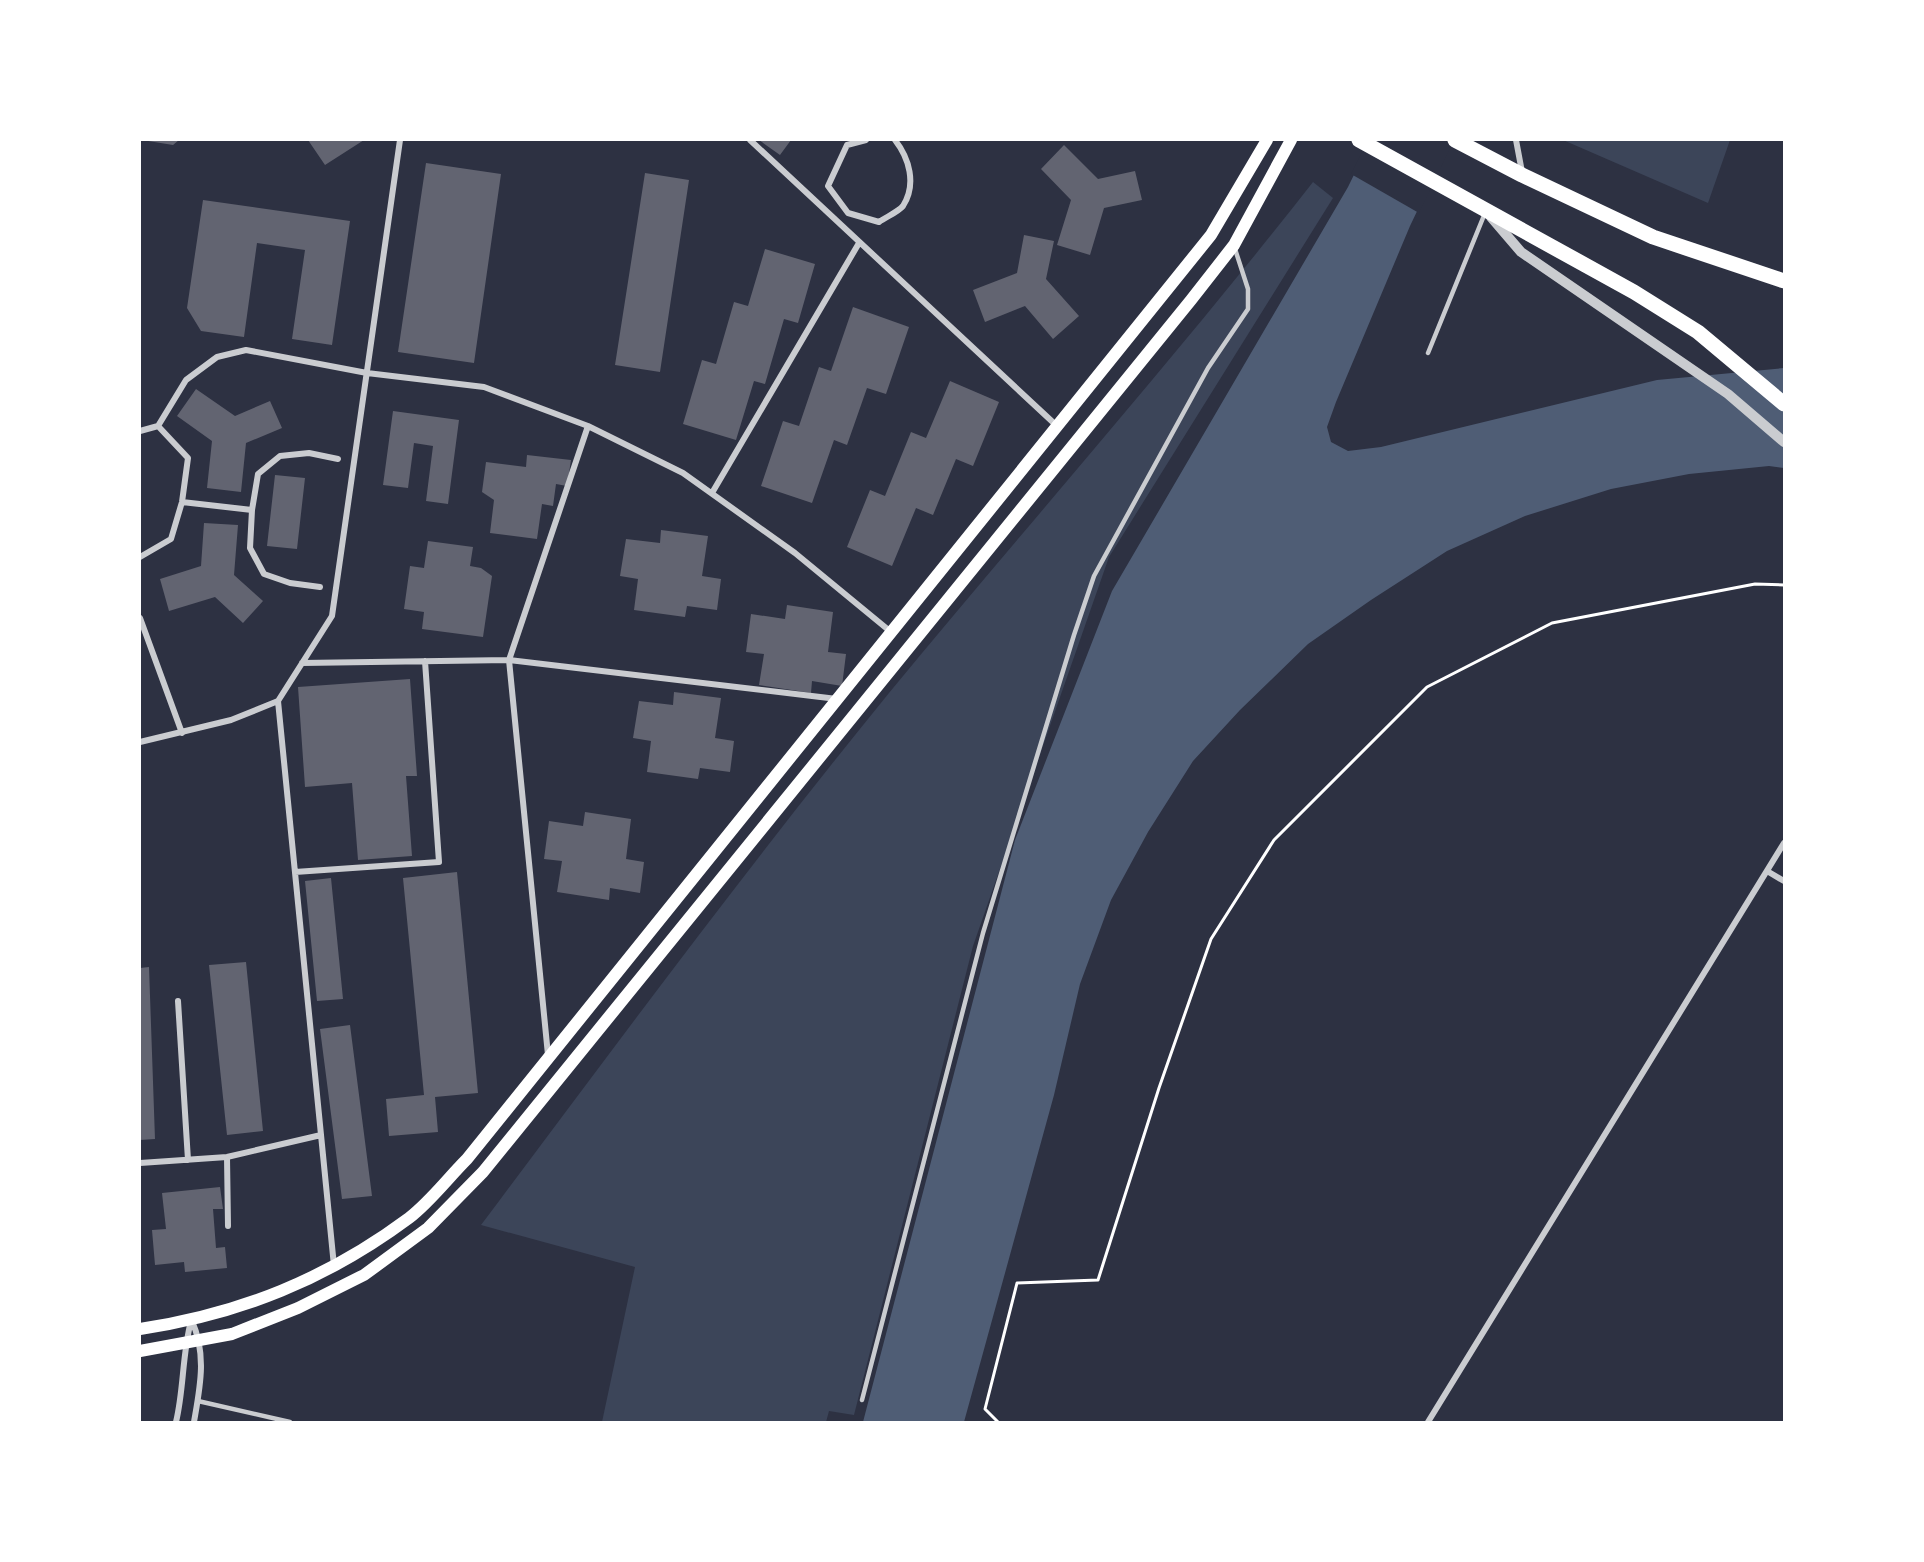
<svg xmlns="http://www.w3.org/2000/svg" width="1924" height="1562" viewBox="0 0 1924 1562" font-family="'Roboto Serif',serif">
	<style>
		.green { fill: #3c4559 }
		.water { fill: #4f5d75 }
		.pier { fill: #2d3142 }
		.building { fill: #626471 }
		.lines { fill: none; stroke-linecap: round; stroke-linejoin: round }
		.path { stroke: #fff; stroke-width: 3 }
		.service { stroke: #caccd0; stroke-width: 4.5 }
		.minor { stroke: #caccd0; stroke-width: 6 }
		.tertiary { stroke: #caccd0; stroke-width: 10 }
		.secondary { stroke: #fff; stroke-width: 12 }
		.trunk { stroke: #fff; stroke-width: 15 }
	</style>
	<rect width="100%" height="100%" fill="#2d3142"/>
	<path class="green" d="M1563 140H1730L1708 203Z
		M1313 182 1333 198 1109 557 973 946 854 1415 829 1411 826 1422H602L635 1267 481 1225C615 1046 748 866 889 693 1030 522 1177 356 1313 182Z"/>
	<path class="water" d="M1371 140H1451L1410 226 1336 402 1327 427 1331 442 1348 451 1381 447 1657 380 1784 368V468L1769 466 1689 474 1611 489 1525 516 1447 551 1371 600 1308 644 1240 710 1193 761 1148 832 1111 900 1080 984 1054 1095 964 1422H863L1015 840 1112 591 1348 187Z"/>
	<path class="pier" d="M1368 140H1454L1419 213 1351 174Z"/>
	<path class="building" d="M142 140H179L173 145Z
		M308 140H364L325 165Z
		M759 140H791L780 155Z
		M1064 145 1098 179 1135 171 1142 200 1104 208 1090 255 1057 245 1071 200 1041 169Z
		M426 163 501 174 474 363 398 352Z
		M645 173 689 180 660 372 615 365Z
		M203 200 350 221 332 345 292 339 305 250 257 243 244 337 201 331 187 308Z
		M1024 235 1054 241 1046 279 1079 316 1053 339 1025 306 985 322 973 290 1017 273Z
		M765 249 815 264 798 323 784 319 765 384 754 381 736 440 683 424 702 360 716 364 734 302 748 306Z
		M853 307 909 327 886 394 867 388 847 445 834 440 812 503 761 486 783 421 799 426 819 367 831 371Z
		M950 381 999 402 973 466 956 459 933 515 916 508 892 566 847 547 870 490 885 496 911 432 926 438Z
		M196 389 235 416 270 401 282 428 246 443 241 492 207 488 212 441 177 416Z
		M393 411 459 420 448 504 426 501 433 446 414 443 408 488 383 485Z
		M527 455 571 460 567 486 556 484 553 506 542 504 537 539 490 533 494 500 482 492 486 462 526 467Z
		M275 475 305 478 297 549 267 546Z
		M204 523 238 525 234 575 263 601 243 623 215 597 169 611 160 579 201 566Z
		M661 530 708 536 702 576 721 579 717 610 687 606 685 617 634 610 638 579 620 576 626 539 660 543Z
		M428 541 473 547 470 566 481 568 492 576 483 637 422 629 424 612 404 609 410 566 424 568Z
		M787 605 833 612 828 652 846 654 842 686 812 681 811 693 759 685 764 654 746 652 751 614 785 619Z
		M410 679 417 776H406L412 856 358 860 352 783 305 787 298 687Z
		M674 692 721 698 715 738 734 741 730 772 700 768 698 779 647 772 651 741 633 738 639 701 673 705Z
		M585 812 631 819 626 859 644 862 640 893 610 888 609 900 557 892 562 861 544 859 549 821 583 826Z
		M457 872 478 1093 435 1097 438 1132 389 1136 386 1099 424 1095 403 878Z
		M331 878 343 999 317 1001 305 881Z
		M246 962 263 1131 227 1135 209 965Z
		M149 967 155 1139 140 1140V968Z
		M350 1025 372 1196 342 1199 320 1029Z
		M220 1187 223 1209H213L216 1248 225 1247 227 1268 185 1272 184 1262 155 1265 152 1230 166 1229 162 1193Z"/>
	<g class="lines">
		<path class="path" d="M998 1422 985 1409 1017 1283 1098 1280 1159 1088 1211 939 1274 840 1427 687 1552 623 1755 584 1784 585"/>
		<path class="service" d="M1428 353 1485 213
			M862 1400 983 933 1074 635 1094 576 1208 368 1248 309V289L1235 249
			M198 1401 290 1422"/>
		<path class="minor" d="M750 140 1057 426
			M866 140 847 145 828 186 848 213 879 222C886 217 898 212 903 206 917 184 909 158 895 140
			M1516 140 1522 172
			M140 431 158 426 186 380 217 357 246 350 367 373 484 387 588 426 683 473 795 553 891 632
			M712 493 859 243
			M182 502 252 510
			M140 557 171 539 182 502 188 458 158 426
			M320 587 290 583 264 574 250 548 252 510 258 474 280 456 309 453 338 459
			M140 618 182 733
			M302 663 509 660 837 699
			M278 701 334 1266
			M140 742 231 720 278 701 332 616 400 140
			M1767 871 1784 881
			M295 872 439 862 425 661
			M178 1001 188 1160
			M548 1055 509 660 588 426
			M227 1157 228 1226
			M140 1163 227 1157 321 1135
			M192 1321C207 1355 200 1387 194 1422
			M176 1422C184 1389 182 1355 191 1321
			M1428 1422 1784 843"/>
		<path class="tertiary" d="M1491 217 1521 252 1728 394 1784 442"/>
		<path class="secondary" d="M140 1329C240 1314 327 1279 409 1218 430 1202 448 1178 467 1159L1211 235 1267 140
			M140 1351 232 1334 298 1308 364 1275 428 1228 483 1172 1191 300 1234 245 1291 140"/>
		<path class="trunk" d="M1359 140 1634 292 1698 332 1784 404
			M1455 140 1522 175 1653 237 1784 281"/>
	</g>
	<rect width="1924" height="1562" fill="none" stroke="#ffffff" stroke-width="282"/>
</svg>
